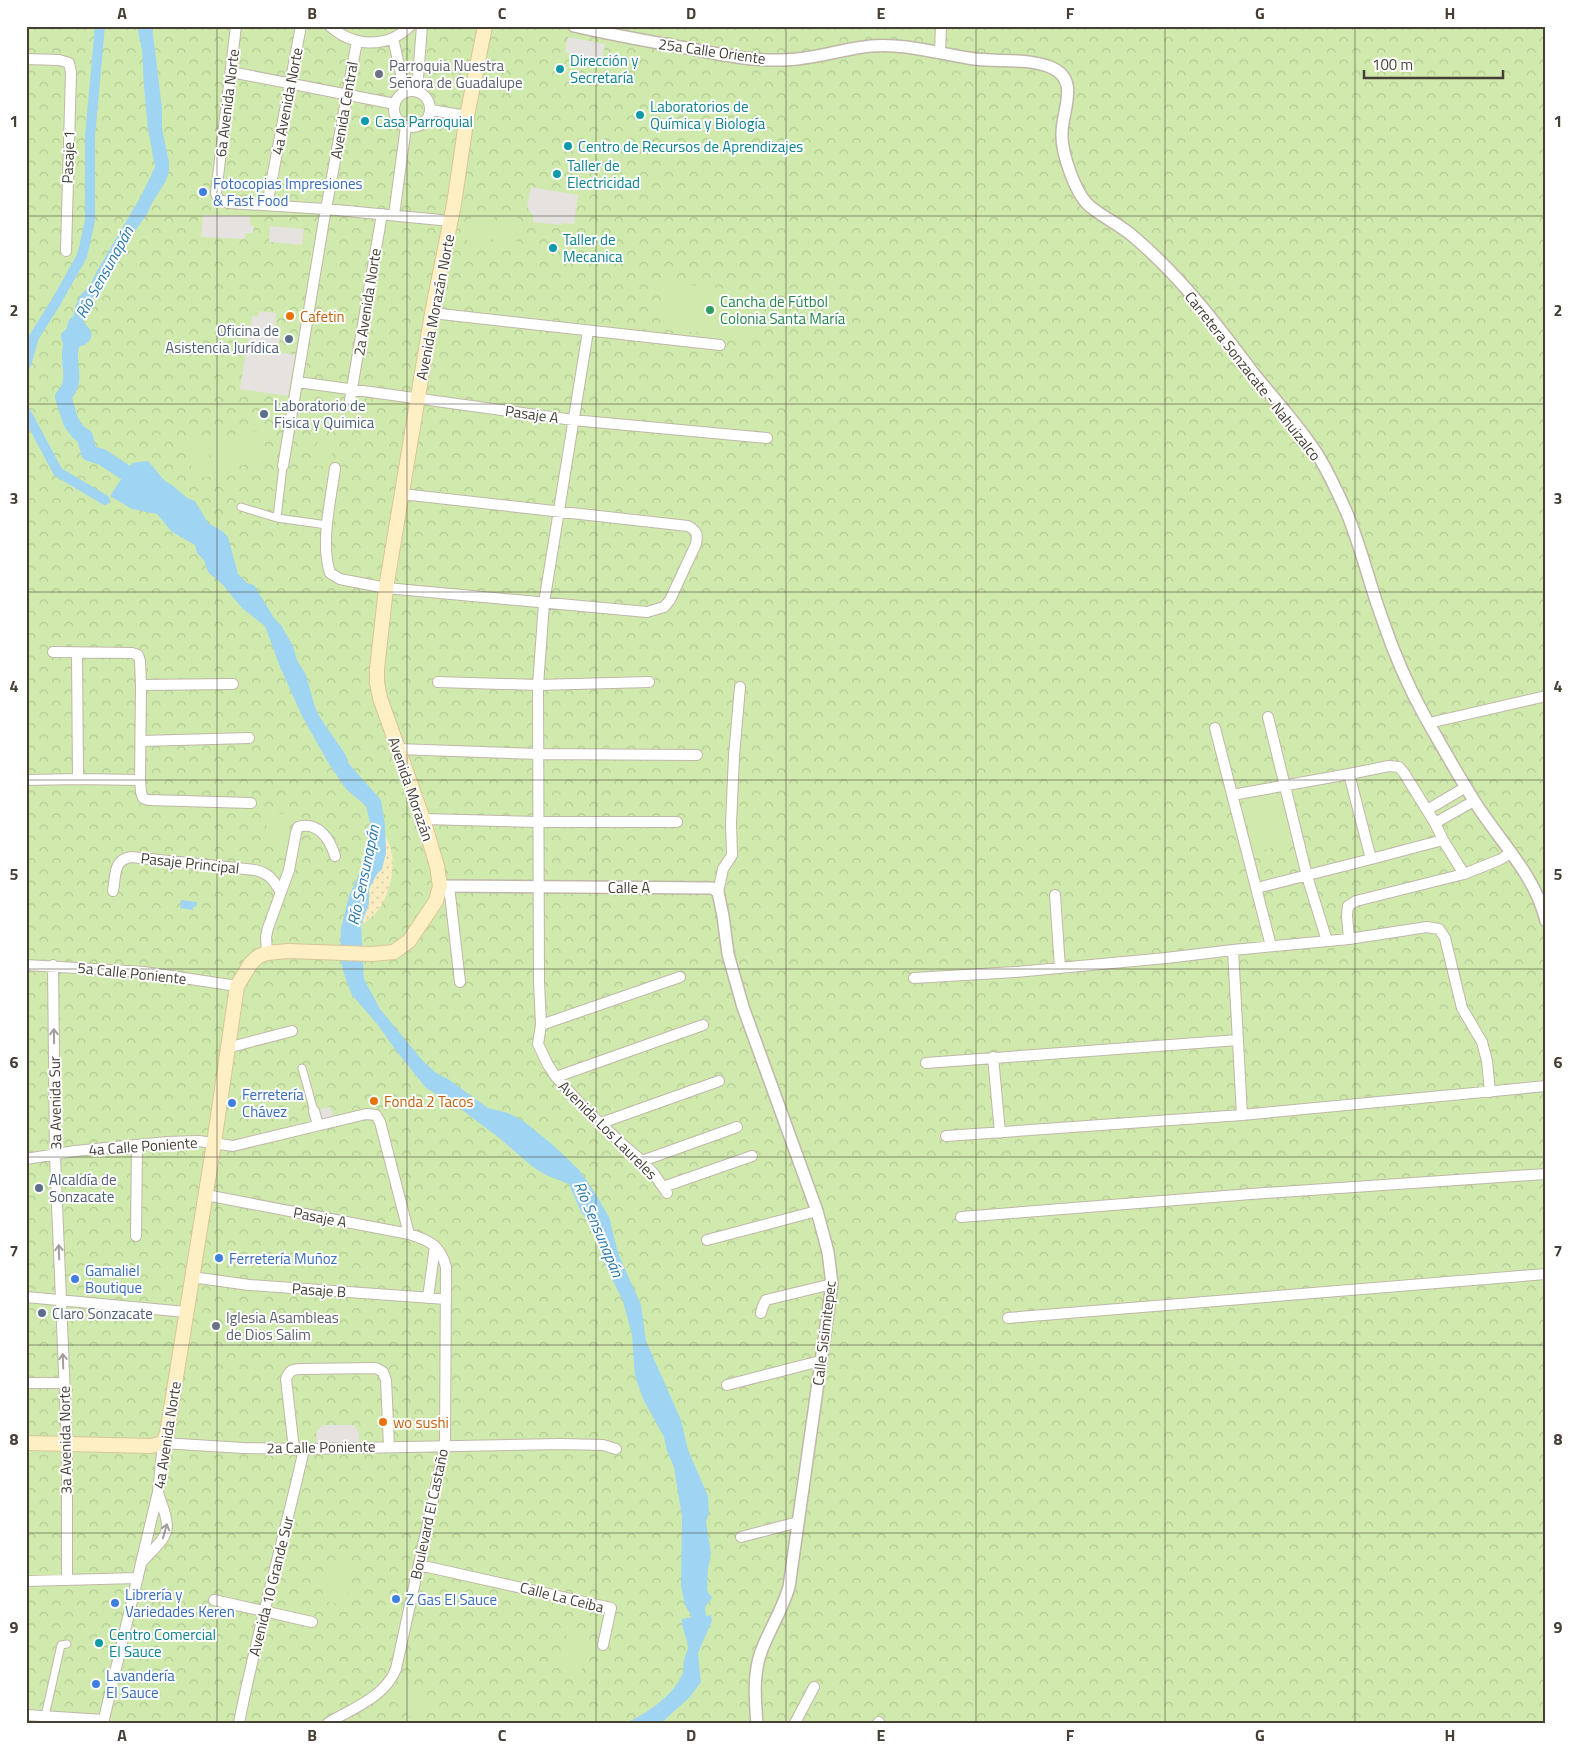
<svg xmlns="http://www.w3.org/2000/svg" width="1572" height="1749" viewBox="0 0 1572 1749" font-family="'Titillium Web',sans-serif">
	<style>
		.forest { fill: url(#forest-crowns) }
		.sand { fill: url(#sand-dots) }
		.pitch { fill: #d0eaad }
		.parking { fill: #e5e2df }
		.water { fill: #a0d4f3 }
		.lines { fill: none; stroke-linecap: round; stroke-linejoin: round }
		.canal { stroke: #a0d4f3; stroke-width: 10 }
		.river { stroke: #a0d4f3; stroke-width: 16 }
		.pedestrian-casing { stroke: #c0b7a8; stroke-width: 9 }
		.minor-casing { stroke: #c0b7a8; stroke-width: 12 }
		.tertiary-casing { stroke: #c0b7a8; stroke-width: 14 }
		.secondary-casing { stroke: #d9c596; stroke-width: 16 }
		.pedestrian { stroke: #fff; stroke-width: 7 }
		.minor { stroke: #fff; stroke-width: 10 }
		.tertiary { stroke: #fff; stroke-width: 11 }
		.secondary { stroke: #ffefc5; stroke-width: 14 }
		.oneway { stroke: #a39f9a }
		.grid { fill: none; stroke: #473f35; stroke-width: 1; stroke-opacity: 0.55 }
		.culture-dot { fill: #0f9aa8; stroke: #fff; stroke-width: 2 }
		.worship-dot { fill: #6b7280; stroke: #fff; stroke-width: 2 }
		.shop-dot { fill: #3f7fe0; stroke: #fff; stroke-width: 2 }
		.leisure-dot { fill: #2e9e5b; stroke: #fff; stroke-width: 2 }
		.food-dot { fill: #e8710a; stroke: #fff; stroke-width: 2 }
		.service-dot { fill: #5c6f8a; stroke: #fff; stroke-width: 2 }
		.labels { text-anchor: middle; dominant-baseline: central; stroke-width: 4; stroke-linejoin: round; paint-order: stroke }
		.street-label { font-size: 15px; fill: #473f35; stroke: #fff }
		.culture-label { font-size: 15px; fill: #0d838f; stroke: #fff; text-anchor: start }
		.worship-label { font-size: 15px; fill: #5b616d; stroke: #fff; text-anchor: start }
		.shop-label { font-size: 15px; fill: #366cbe; stroke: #fff; text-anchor: start }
		.leisure-label { font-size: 15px; fill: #27864d; stroke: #fff; text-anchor: start }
		.food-label { font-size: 15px; fill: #c56008; stroke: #fff; text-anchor: start }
		.service-label { font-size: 15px; fill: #4e5e75; stroke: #fff; text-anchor: start }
		.water-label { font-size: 16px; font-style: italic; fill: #297aaf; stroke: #fff }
		.neatline { fill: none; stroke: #473f35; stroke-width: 2 }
		.grid-label { font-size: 16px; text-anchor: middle; font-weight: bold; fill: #473f35 }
	</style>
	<defs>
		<pattern id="forest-crowns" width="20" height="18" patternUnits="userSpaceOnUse" patternTransform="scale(1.25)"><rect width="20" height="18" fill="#d0eaad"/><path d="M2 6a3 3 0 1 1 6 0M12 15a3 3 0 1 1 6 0" fill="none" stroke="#b4ca95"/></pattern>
		<pattern id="sand-dots" width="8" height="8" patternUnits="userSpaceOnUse" patternTransform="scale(1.25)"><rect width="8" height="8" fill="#faecc1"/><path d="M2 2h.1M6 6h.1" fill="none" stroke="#d8cba6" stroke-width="1.8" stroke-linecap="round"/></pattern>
	</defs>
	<rect width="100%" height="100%" fill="#f4efe6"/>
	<path class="forest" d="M26 26H1546V1723H26Z"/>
	<path class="sand" d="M385 836C399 856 392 890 379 909 374 916 368 920 361 925L370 896 369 889 386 853Z"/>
	<path class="pitch" d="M472 212 495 215 490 249 467 245Z
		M498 215 520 218 515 252 492 249Z
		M665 283 759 291 755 338 661 329Z
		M262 430 267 460 214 471 208 439Z
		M207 438 212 476 193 479 188 441Z
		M318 441 334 443 330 467 314 465Z
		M1281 793 1294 842 1255 852 1242 803Z
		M267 814H288L287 842H266Z
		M329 1562 353 1568 345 1605 321 1600Z
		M567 1632 589 1636 581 1674 560 1670Z
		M408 1686 429 1707 414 1721 394 1701Z"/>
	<path class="parking" d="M568 37 605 44 602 59 565 52Z
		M531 187 578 195 574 224 562 223 561 225 533 222V216L527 207Z
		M203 215 250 216V225L254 226 253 233H246L245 238 243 239 201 237Z
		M270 226 304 229 302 245 269 242Z
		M259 311 276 313 275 326 281 327 278 352 295 355 288 396 240 389 252 316 258 317Z
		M330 1107 335 1121 318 1125 314 1111Z
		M322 1425H354L359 1433V1447L317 1448 316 1433Z"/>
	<path class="water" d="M137 26H152L162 109V129L169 162V171L166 181 152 203 147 214 108 270C103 289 85 302 83 322 106 340 76 353 65 345 61 343 61 337 61 334L72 323 75 307 80 296 90 285 97 271 141 196 155 167 148 129 144 87 142 50Z
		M148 461 165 481 172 485 187 498 195 501 208 523 222 531 228 537 238 574 247 583 254 585 274 618 281 625 293 646 297 660 306 675 315 707 321 719 345 754 349 764 381 800 385 825 386 853 382 869 377 874 369 889V904L361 925 364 979 380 1009 422 1060 436 1073 448 1079 488 1108 508 1113 522 1120 553 1145 579 1170 595 1193 609 1217 618 1253 641 1305 646 1341 681 1420 688 1450 708 1496 709 1513 706 1522 711 1553 708 1569 707 1590 712 1598 705 1607 706 1616 711 1615 712 1621 698 1653 701 1682 690 1697 661 1723H626C647 1713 672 1697 682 1675 684 1671 683 1665 684 1660 685 1656 687 1652 688 1649 688 1638 681 1629 682 1619L692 1617 685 1605 681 1586 682 1517 674 1467 667 1451 664 1437 643 1399 635 1376 632 1335 623 1301 604 1263 591 1225 581 1212 569 1184 546 1175 533 1167 498 1137 462 1110 426 1088 394 1048 378 1025 352 995 345 977 340 958 341 928 349 896 364 863 369 839 370 823 366 806 346 789 329 764 302 716 280 667 265 626 242 608 222 584 208 572 204 560 197 553 195 545 172 532 157 514 132 509 110 496 132 463Z
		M181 900 197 902 196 907H193V910L180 908Z"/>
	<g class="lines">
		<path class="canal" d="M26 365 34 337 56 302 82 256 90 221V136L100 26
			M26 412 58 472 105 500"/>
		<path class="river" d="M76 324C74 333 71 343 70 352 69 371 77 381 63 397L71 422 78 432 85 437 89 453 102 457 143 484"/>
		<g class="pedestrian-casing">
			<path id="pedestrian" d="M241 507 277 518 327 525
				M277 518 283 466
				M302 1068 314 1111
				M45 1716 61 1645 67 1644"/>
		</g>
		<g class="minor-casing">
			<path id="minor" d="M236 26 216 193 218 199 228 203 326 209 451 221
				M330 26C353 47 387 49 410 26
				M393 38 405 92
				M940 52 941 26
				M26 59 59 60 69 63 71 72 66 251
				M231 72 395 104
				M394 109a18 18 0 1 1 36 0a18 18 0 1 1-36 0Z
				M417 91 422 26
				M431 110 467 116
				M267 205 301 26
				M394 215 406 126
				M432 313 720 345
				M588 331 544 603 538 685 539 981 541 1025 538 1044 548 1065 556 1077 588 1112 620 1142 642 1161 654 1174 667 1193
				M298 382 573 420 767 438
				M350 400 382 214
				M283 466 324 220 357 41
				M335 468C331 499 320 543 330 573L340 579 386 588 647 612 664 607 670 600 696 544C698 534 697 531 688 526L402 494
				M53 652 132 653 138 655 140 661 141 685 140 780 141 792 143 798 149 800 251 803
				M77 653 78 779
				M438 682 538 685 649 682
				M141 685 233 684
				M1268 717 1307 876 1327 941
				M1429 723 1546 696
				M1215 728 1271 946
				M141 741 249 738
				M397 749 538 754 697 755
				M1389 766 1399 767 1404 773 1435 823 1443 840 1371 859 1349 774Z
				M26 780 78 779 140 780
				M1232 795 1349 774
				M1427 810 1466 787
				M423 819 537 822H677
				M1435 823 1474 801
				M1443 840 1464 874
				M449 886 460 982
				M1257 888 1371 859
				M113 891C116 875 113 860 131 857L255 870C269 873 274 881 281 892
				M718 892 723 869 732 855 731 824 734 756 740 687
				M1055 895 1060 968
				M1349 939 1347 915 1348 906 1356 901 1464 874 1499 860 1511 853
				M1233 950 1242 1115
				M267 953 266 937 268 928 289 870 296 833 298 827C318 821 330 839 335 856
				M26 965 144 972 237 986
				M53 965 55 1155 67 1445V1579
				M914 978 1015 972 1166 958 1233 950 1349 939 1427 927 1439 929 1445 938 1462 1008 1482 1042 1487 1061 1490 1092
				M541 1025 680 977
				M227 1048 292 1031
				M993 1057 1000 1133
				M926 1063 1238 1040
				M556 1077 703 1025
				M314 1111 318 1125
				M601 1123 719 1081
				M946 1136 1242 1115 1546 1086
				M26 1159 75 1151 167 1142 199 1141 233 1146 366 1114 376 1115 380 1122 409 1234
				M642 1161 737 1127
				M663 1187 752 1156
				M206 1195 409 1234C429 1240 441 1246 446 1267L445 1445 396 1669C385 1697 353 1708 328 1723
				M961 1217 1251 1194 1546 1174
				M136 1236 137 1145
				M707 1240 817 1211
				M192 1277 249 1285 446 1299
				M26 1297 186 1312
				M428 1298 435 1246
				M761 1313 763 1306 766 1300 832 1284
				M1008 1318 1546 1274
				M26 1383H64
				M727 1385 820 1361
				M294 1449 286 1379C289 1371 292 1369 301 1369L376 1368 383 1372 386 1380 389 1446
				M741 1537 798 1522
				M142 1562C170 1531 173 1535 158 1493
				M419 1565 611 1608 603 1645
				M26 1581 138 1578
				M214 1600 312 1622
				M26 1715 104 1720
				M103 1723 158 1492 163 1443 243 1448 304 1449 560 1444 603 1445 616 1449
				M239 1723C257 1630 284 1540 304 1449
				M795 1723 814 1687
				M878 1723 879 1722"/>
		</g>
		<g class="tertiary-casing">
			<path id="tertiary" d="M574 26C613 35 652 42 692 49 722 55 751 61 782 60 812 60 841 49 871 46 903 43 936 53 968 58 995 63 1024 57 1050 67 1081 79 1062 110 1062 133 1061 152 1076 197 1092 208 1106 219 1122 226 1135 238 1181 277 1218 326 1254 374 1275 400 1302 429 1319 457 1329 474 1338 493 1346 511 1361 546 1369 583 1382 618 1393 651 1407 684 1424 715 1440 743 1456 772 1473 799 1498 840 1535 874 1546 921
				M440 886 712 888 718 892 723 916 728 954 743 1007 817 1211 828 1252 832 1284 789 1587C782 1611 769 1630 761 1652 753 1674 755 1700 757 1723"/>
		</g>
		<g class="secondary-casing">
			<path id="secondary" d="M26 1443 151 1446 163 1443 167 1433 214 1143 237 986 251 963 259 956 267 953 288 951 372 954 394 952 409 941 436 901 440 886 437 866 423 819 380 698 377 683V669L386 588 432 313 454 204 467 116 485 26"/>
		</g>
		<use href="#pedestrian" class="pedestrian"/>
		<use href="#minor" class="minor"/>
		<use href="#tertiary" class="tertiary"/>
		<use href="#secondary" class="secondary"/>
	</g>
	<defs><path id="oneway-shaft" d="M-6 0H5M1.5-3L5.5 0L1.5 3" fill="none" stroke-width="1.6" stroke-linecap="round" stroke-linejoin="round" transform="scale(1.25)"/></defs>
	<g class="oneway">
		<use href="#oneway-shaft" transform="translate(54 1036) rotate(-91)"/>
		<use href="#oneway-shaft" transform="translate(59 1252) rotate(-92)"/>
		<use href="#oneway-shaft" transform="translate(63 1361) rotate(-92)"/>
		<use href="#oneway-shaft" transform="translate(165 1531) rotate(-74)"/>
	</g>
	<path class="grid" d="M217 26V1723M407 26V1723M596 26V1723M786 26V1723M976 26V1723M1165 26V1723M1355 26V1723M26 216H1546M26 404H1546M26 592H1546M26 780H1546M26 969H1546M26 1157H1546M26 1345H1546M26 1533H1546"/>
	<g class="culture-dot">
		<circle cx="560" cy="69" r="5"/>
		<circle cx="640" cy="115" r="5"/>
		<circle cx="365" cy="121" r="5"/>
		<circle cx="568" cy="146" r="5"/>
		<circle cx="557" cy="174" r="5"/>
		<circle cx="553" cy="248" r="5"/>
		<circle cx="99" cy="1643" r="5"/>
	</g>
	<g class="worship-dot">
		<circle cx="379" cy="74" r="5"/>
		<circle cx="216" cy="1326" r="5"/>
	</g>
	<g class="shop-dot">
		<circle cx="203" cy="192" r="5"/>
		<circle cx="232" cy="1103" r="5"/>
		<circle cx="219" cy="1258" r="5"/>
		<circle cx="75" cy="1279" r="5"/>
		<circle cx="396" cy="1599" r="5"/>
		<circle cx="115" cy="1603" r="5"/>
		<circle cx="96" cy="1684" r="5"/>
	</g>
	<circle class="leisure-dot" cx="710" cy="310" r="5"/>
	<g class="food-dot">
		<circle cx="290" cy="316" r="5"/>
		<circle cx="374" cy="1101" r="5"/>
		<circle cx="383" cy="1422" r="5"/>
	</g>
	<g class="service-dot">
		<circle cx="289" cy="339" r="5"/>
		<circle cx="264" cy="414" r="5"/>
		<circle cx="39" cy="1188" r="5"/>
		<circle cx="42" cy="1313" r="5"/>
	</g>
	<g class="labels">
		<g class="street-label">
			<text transform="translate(712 51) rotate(8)">25a Calle Oriente</text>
			<text transform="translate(287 101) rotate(-79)">4a Avenida Norte</text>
			<text transform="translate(227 103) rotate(-83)">6a Avenida Norte</text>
			<text transform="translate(344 110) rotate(-80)">Avenida Central</text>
			<text transform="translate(68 157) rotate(-88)">Pasaje 1</text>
			<text transform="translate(367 302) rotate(-81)">2a Avenida Norte</text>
			<text transform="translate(435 307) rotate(-79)">Avenida Morazán Norte</text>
			<text transform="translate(1253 376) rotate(52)">Carretera Sonzacate - Nahuizalco</text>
			<text transform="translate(532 414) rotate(8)">Pasaje A</text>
			<text transform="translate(411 789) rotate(71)">Avenida Morazán</text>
			<text transform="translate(190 863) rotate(6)">Pasaje Principal</text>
			<text x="629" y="887">Calle A</text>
			<text transform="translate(132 973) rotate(6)">5a Calle Poniente</text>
			<text transform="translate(55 1103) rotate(-91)">3a Avenida Sur</text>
			<text transform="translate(608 1130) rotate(45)">Avenida Los Laureles</text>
			<text transform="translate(143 1146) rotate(-4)">4a Calle Poniente</text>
			<text transform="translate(320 1217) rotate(11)">Pasaje A</text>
			<text transform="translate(319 1290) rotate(4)">Pasaje B</text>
			<text transform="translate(824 1333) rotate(-83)">Calle Sisimitepec</text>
			<text transform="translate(167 1435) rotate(-81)">4a Avenida Norte</text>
			<text transform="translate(65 1440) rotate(-91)">3a Avenida Norte</text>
			<text transform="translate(321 1447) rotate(-1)">2a Calle Poniente</text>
			<text transform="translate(429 1514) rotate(-78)">Boulevard El Castaño</text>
			<text transform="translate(271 1586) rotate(-76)">Avenida 10 Grande Sur</text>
			<text transform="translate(562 1597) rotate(14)">Calle La Ceiba</text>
		</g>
		<g class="culture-label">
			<text x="570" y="60">Dirección y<tspan x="570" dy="17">Secretaría</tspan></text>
			<text x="650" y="106">Laboratorios de<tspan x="650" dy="17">Química y Biología</tspan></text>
			<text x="375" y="121">Casa Parroquial</text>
			<text x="578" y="146">Centro de Recursos de Aprendizajes</text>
			<text x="567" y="165">Taller de<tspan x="567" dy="17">Electricidad</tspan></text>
			<text x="563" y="239">Taller de<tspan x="563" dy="17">Mecanica</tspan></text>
			<text x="109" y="1634">Centro Comercial<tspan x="109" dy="17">El Sauce</tspan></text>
		</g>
		<g class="worship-label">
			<text x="389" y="65">Parroquia Nuestra<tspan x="389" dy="17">Señora de Guadalupe</tspan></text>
			<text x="226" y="1317">Iglesia Asambleas<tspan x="226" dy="17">de Dios Salim</tspan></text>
		</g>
		<g class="shop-label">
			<text x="213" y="183">Fotocopias Impresiones<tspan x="213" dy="17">&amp; Fast Food</tspan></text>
			<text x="242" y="1094">Ferretería<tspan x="242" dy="17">Chávez</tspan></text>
			<text x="229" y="1258">Ferretería Muñoz</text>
			<text x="85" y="1270">Gamaliel<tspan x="85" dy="17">Boutique</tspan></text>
			<text x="125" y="1594">Librería y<tspan x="125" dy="17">Variedades Keren</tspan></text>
			<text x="406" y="1599">Z Gas El Sauce</text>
			<text x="106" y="1675">Lavandería<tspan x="106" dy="17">El Sauce</tspan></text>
		</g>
		<g class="leisure-label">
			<text x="720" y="301">Cancha de Fútbol<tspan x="720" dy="17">Colonia Santa María</tspan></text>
		</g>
		<g class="food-label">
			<text x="300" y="316">Cafetin</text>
			<text x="384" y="1101">Fonda 2 Tacos</text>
			<text x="393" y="1422">wo sushi</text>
		</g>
		<g class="service-label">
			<text x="279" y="330" text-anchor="end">Oficina de<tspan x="279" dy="17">Asistencia Jurídica</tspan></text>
			<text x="274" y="405">Laboratorio de<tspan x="274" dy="17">Fisica y Quimica</tspan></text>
			<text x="49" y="1179">Alcaldía de<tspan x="49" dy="17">Sonzacate</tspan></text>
			<text x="52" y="1313">Claro Sonzacate</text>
		</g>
		<g class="water-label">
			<text transform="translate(104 272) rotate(-61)">Río Sensunapán</text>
			<text transform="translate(363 875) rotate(-78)">Río Sensunapán</text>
			<text transform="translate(599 1229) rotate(67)">Río Sensunapán</text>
		</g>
	</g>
	<rect width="1572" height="1749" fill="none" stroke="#ffffff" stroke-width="55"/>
	<path d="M1364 70v8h139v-8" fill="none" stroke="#473f35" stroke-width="2.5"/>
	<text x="1372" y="70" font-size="15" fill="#473f35" stroke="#ffffff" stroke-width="4" paint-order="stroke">100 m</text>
	<rect x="28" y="28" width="1516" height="1694" class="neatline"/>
	<g class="grid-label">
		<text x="122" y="19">A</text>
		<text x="312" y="19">B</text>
		<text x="502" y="19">C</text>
		<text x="691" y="19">D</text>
		<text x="881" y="19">E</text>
		<text x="1070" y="19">F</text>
		<text x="1260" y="19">G</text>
		<text x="1450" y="19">H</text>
		<text x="14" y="127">1</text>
		<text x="1558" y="127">1</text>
		<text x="14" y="316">2</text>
		<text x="1558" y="316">2</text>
		<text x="14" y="504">3</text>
		<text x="1558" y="504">3</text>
		<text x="14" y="692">4</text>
		<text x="1558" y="692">4</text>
		<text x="14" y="880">5</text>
		<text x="1558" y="880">5</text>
		<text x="14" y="1068">6</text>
		<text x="1558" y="1068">6</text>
		<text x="14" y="1257">7</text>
		<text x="1558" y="1257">7</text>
		<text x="14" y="1445">8</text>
		<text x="1558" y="1445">8</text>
		<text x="14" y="1633">9</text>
		<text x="1558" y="1633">9</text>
		<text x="122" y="1741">A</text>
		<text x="312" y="1741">B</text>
		<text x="502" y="1741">C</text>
		<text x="691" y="1741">D</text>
		<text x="881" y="1741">E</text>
		<text x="1070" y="1741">F</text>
		<text x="1260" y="1741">G</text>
		<text x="1450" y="1741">H</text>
	</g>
</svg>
